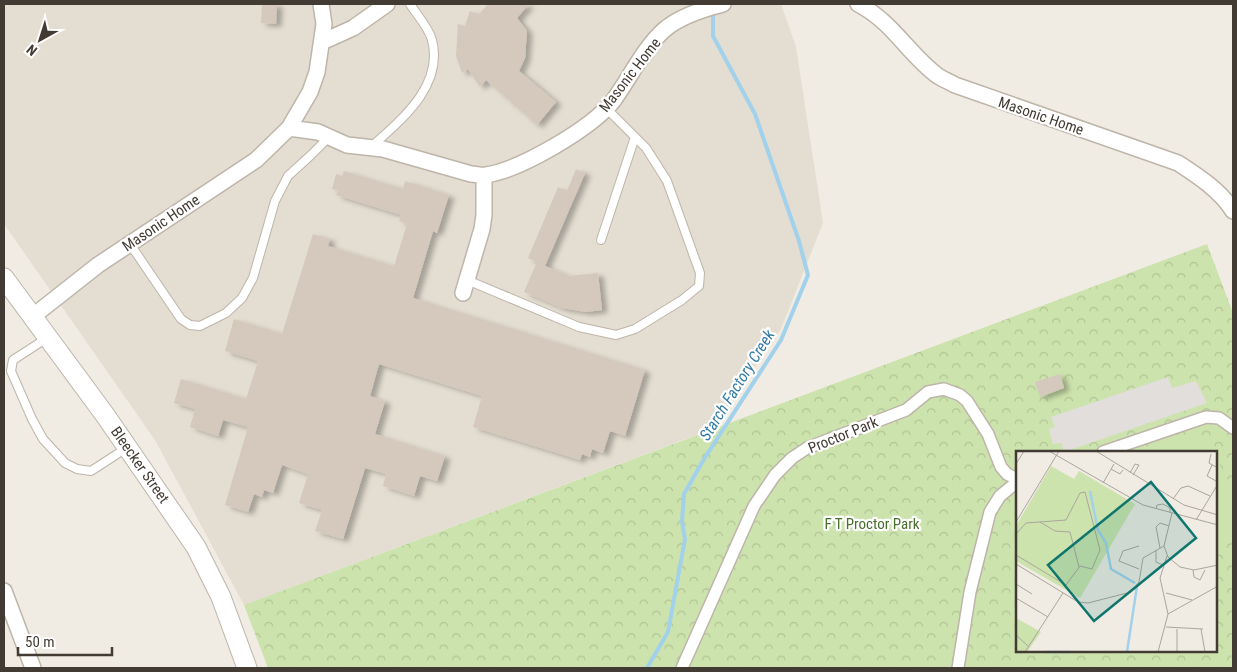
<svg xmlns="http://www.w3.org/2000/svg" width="1237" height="672" viewBox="0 0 1237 672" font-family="'Roboto Condensed',sans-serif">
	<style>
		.residential { fill: #e4ddd1 }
		.park { fill: url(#park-crowns); fill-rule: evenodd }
		.pitch { fill: #cde3ad }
		.parking { fill: #e1dedb }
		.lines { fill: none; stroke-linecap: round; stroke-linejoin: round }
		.stream { stroke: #a1d1eb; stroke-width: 4 }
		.building { fill: #d4c9bc; filter: url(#shadow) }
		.service-casing { stroke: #beb5a9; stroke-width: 10 }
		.pedestrian-casing { stroke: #beb5a9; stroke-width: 14 }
		.minor-casing { stroke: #beb5a9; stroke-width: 18 }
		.tertiary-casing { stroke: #beb5a9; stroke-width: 21 }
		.service { stroke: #fff; stroke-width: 8 }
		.pedestrian { stroke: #fff; stroke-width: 11 }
		.minor { stroke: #fff; stroke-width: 15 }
		.tertiary { stroke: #fff; stroke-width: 19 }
		.labels { text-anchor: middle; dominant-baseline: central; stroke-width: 4.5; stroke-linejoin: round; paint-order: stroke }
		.street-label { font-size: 15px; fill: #423b33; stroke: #fff }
		.park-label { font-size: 15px; fill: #486f2b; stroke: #fff }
		.water-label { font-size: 16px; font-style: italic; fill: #337ca7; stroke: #fff }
		.inset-river { fill: none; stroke: #a1d1eb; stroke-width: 2.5 }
		.inset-road { fill: none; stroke: #aaa59d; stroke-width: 1 }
		.view { fill: #0f766e; fill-opacity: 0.15; stroke: #0f766e; stroke-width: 2.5 }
		.inset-edge { fill: none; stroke: #423b33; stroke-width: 2.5 }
	</style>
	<defs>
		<pattern id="park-crowns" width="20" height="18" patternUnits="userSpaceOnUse" patternTransform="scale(1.25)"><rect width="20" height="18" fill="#cde3ad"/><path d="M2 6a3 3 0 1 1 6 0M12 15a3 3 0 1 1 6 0" fill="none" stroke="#b1c495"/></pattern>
		<filter id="shadow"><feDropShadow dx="5.5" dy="3" stdDeviation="2.5" flood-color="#0004"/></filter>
	</defs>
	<rect width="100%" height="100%" fill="#f0ebe3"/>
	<path class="residential" d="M4 4H781L796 47 823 223 781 329 712 429 244 605 155 440 4 224Z"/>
	<path class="park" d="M1207 244 1233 313V668H268L244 605ZM1017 452H1216V651H1017Z"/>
	<path class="pitch" d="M1183 434 1209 445 1213 452H1134Z
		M1216 458 1233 489V532L1216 540Z"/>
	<path class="parking" d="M1168 377 1172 388 1196 381 1207 403 1064 452 1061 443 1053 444 1049 429 1055 427 1051 417Z"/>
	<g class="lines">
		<path class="stream" d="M647 668 668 632 685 539 682 522 684 494 704 459 781 340 808 275 799 241 755 114 713 36V11"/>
	</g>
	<path class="building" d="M262 4H277L276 24 261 23Z
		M488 4H529L517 18 527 31 525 58 519 71 556 102 537 125 486 80 480 87 468 69 462 73 456 56 458 24 465 26 470 11 479 14Z
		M576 169 585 173 545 266 569 276 598 273 602 310 586 312 562 308 524 292 537 262 528 258 558 187 567 191Z
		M344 171 403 189 405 181 449 195 437 233 433 231 413 298 645 370 625 436 610 431 603 453 592 449 590 457 582 454 580 460 473 427 482 396 379 364 370 396 385 401 375 434 445 456 437 481 420 476 414 496 383 486 386 474 365 468 343 539 315 531 322 510 299 503 308 474 282 465 273 493 264 490 262 497 254 494 248 512 225 505 248 427 223 420 218 436 190 427 195 409 174 403 181 379 246 399 258 361 225 351 234 319 282 334 313 234 330 239 328 246 394 266 407 224 399 221 401 215 336 195 338 191 332 189 336 174 342 176Z
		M1060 374 1064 388 1040 397 1035 382Z"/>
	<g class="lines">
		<g class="service-casing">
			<path id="service" d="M371 147C401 120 444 86 432 40 429 28 417 15 410 4
				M601 240 635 137
				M130 244 181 319 190 325 200 326 226 313 242 298 253 278 275 201 288 176 311 155 329 137
				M467 280 579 327 616 335 635 329 682 300 699 286 700 273 667 181 646 148 606 108
				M47 338 13 360 11 371 32 419 43 439 65 463 77 469 91 471 128 447"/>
		</g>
		<g class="pedestrian-casing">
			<path id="pedestrian" d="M1103 452 1206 417 1219 418 1233 428
				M682 668 754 506 775 475 792 458 807 448 906 410 928 392 944 389 960 395 967 401 988 434 1001 467 1007 474 1017 479
				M958 668 970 592 990 512 1000 496 1017 482"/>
		</g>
		<g class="minor-casing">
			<path id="minor" d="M858 4C892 21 909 55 938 76 944 80 950 82 955 85L1178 163C1198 176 1221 191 1233 211
				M322 42 353 28 387 4
				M289 128 318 132 347 145 383 149 471 174C476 174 481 176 486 175 520 170 592 128 613 101 630 78 643 49 664 30 680 16 703 9 723 4
				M463 293 482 229 484 215V176
				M32 317 98 265 256 160 289 128 310 92 317 72 324 24 321 4
				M4 591 33 668"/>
		</g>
		<g class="tertiary-casing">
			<path id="tertiary" d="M4 278 105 415 196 547 221 597 247 668"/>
		</g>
		<use href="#service" class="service"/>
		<use href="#pedestrian" class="pedestrian"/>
		<use href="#minor" class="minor"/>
		<use href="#tertiary" class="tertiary"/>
	</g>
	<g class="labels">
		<g class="street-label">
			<text transform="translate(630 75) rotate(-52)">Masonic Home</text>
			<text transform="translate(1041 116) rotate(19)">Masonic Home</text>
			<text transform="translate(161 223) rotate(-34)">Masonic Home</text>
			<text transform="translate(843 435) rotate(-22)">Proctor Park</text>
			<text transform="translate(140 465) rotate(55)">Bleecker Street</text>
		</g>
		<g class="park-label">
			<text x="872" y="524">F T Proctor Park</text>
		</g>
		<g class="water-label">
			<text transform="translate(737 385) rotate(-58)">Starch Factory Creek</text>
		</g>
	</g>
	<g transform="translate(1016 451)">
		<rect width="201" height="201" fill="#f0ebe3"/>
		<path d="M35 15 58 28 63 20 119 53 64 147 0 110V75ZM0 167 25 181 11 201H0Z" fill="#cde3ad"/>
		<path d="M43 42H50L51 46 50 62H29L33 46Z" fill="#cde3ad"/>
		<path class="inset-river" d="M74 40 82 79 90 92 95 118 119 132M29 201H54M111 201 121 135"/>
		<path class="inset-road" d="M33 0 127 54 202 74M80 0 168 54 202 64M195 3 193 12 202 17M0 13 8 0M196 14 191 25 202 31M95 18 104 23 107 19M114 22 119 13 123 14 117 24M87 32 98 13M157 48 165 37 172 35 194 45M140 58 141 54 147 53 154 57V62M156 62 148 95 152 106 164 116 178 119 202 114M180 69 202 33M0 71 43 0M24 71 39 80 54 81 63 116M0 83 10 72 50 69 64 42 69 41 84 99 76 118 64 115 50 134 0 104M123 95 107 100 103 110 123 118M144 97 140 76 144 72 153 75M140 99V111L147 114M0 113 62 151 72 152 115 141 123 131 127 107 148 95M177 119 178 126 184 129 189 119M0 133 16 143M150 142 176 149M0 147 32 166M152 163 202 135M150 176 187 178M185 178 189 201M0 184 13 196M9 201 47 142M142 201 152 163 144 127 151 105M161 201V178"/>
		<path class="view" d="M135 31 180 87 78 170 32 114Z"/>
		<rect width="201" height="201" class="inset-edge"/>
	</g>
	<rect width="1237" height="672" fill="none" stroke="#423b33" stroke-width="10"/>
	<g transform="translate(40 40) rotate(219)" stroke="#ffffff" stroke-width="4" paint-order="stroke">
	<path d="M0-4L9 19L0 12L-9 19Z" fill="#423b33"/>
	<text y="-8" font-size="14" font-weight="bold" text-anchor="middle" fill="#423b33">N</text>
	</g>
	<path d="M18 647v8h94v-8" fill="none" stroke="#423b33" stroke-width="2.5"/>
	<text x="25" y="647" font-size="15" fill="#423b33" stroke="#ffffff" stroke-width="4" paint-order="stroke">50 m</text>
</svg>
